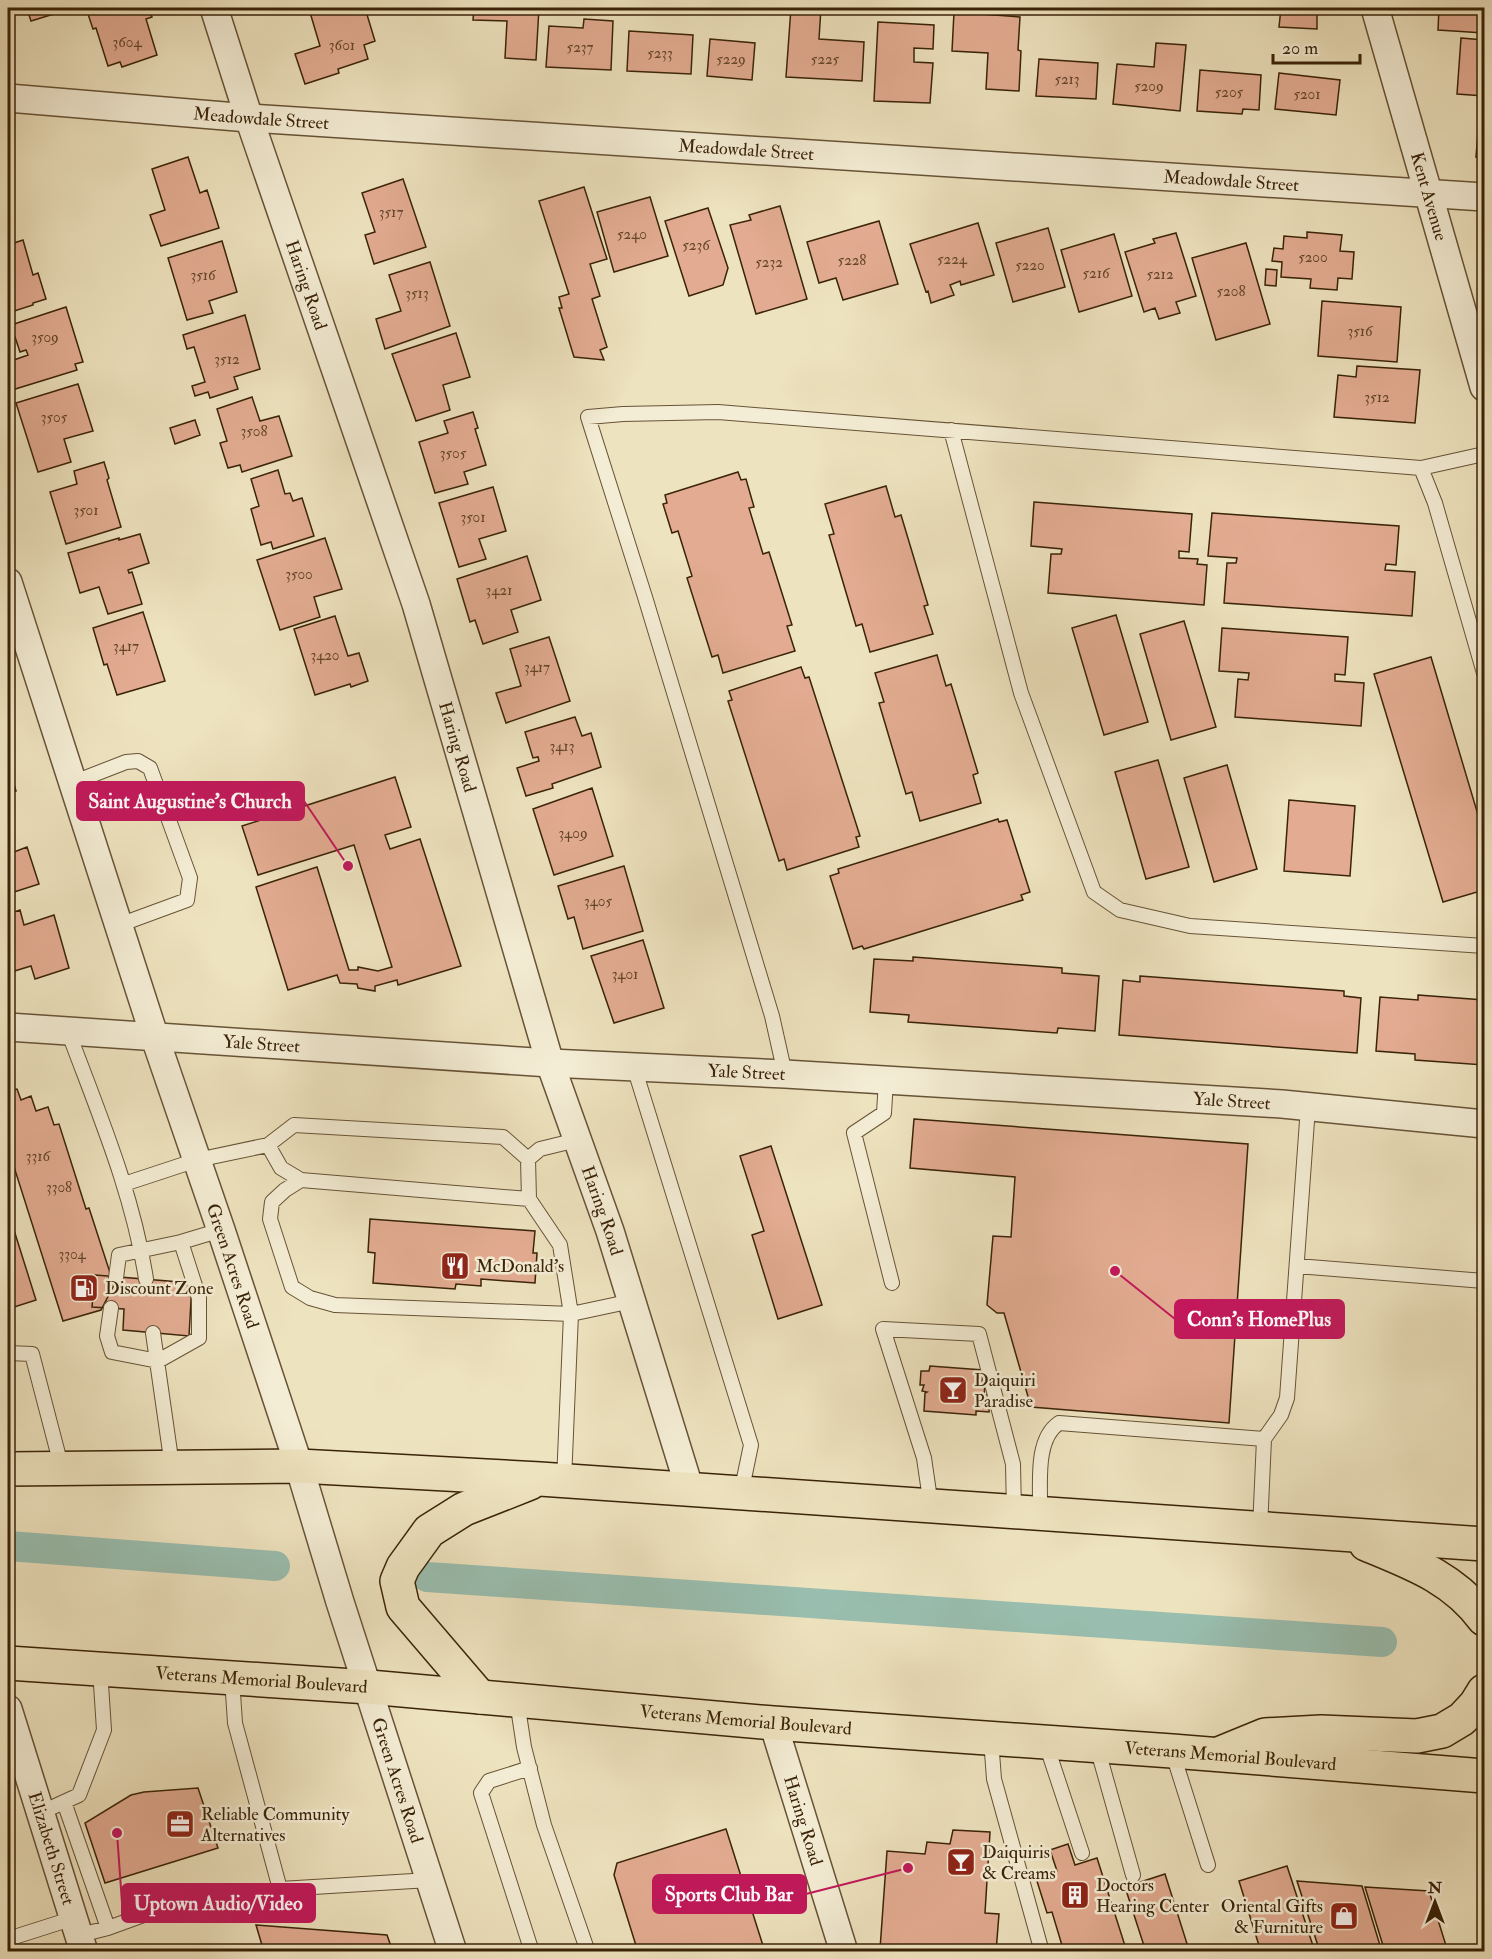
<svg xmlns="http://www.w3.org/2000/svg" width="1492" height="1959" viewBox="0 0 1492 1959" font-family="'IM FELL Double Pica',serif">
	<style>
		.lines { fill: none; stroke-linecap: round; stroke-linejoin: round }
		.canal { stroke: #99beaf; stroke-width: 30 }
		.building { fill: #e3ac92; stroke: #3a2308; stroke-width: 1.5 }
		.service-casing { stroke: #675336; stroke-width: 16 }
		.minor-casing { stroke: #675336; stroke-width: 30 }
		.primary-casing { stroke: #3a2308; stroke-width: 36 }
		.service { stroke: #f4edd5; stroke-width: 14 }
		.minor { stroke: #f4edd5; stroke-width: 27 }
		.primary { stroke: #eee3bf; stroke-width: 33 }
		.labels { text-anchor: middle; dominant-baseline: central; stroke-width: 5; stroke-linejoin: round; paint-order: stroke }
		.number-label { font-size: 15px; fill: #64452a }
		.street-label { font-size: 18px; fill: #3a2308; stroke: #f4edd5 }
		.poi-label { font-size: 18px; fill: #3a2308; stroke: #f4edd5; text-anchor: start }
		.leader { fill: none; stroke: #c2185b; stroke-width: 2 }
		.callout-dot { fill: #c2185b; stroke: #f4edd5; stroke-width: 2 }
		.callout { fill: #c2185b; stroke: #c2185b; stroke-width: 2 }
		.callout-label { font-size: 20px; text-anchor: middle; font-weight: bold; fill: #fff }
	</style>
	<rect width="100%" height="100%" fill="#eee3bf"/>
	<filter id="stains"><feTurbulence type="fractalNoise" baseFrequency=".00333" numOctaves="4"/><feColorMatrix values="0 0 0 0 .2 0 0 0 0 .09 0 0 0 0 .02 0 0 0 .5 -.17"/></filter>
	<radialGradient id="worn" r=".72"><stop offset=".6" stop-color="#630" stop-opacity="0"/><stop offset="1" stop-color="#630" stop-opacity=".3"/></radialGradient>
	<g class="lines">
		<path class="canal" d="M8 1546 275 1566
			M427 1577 1382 1642"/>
	</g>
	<path class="building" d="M30 8H55L57 13 31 21 27 9Z
		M86 8H149L152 17 146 19 157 55 122 67 120 62 108 66 96 28 93 29Z
		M315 8H365L375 41 364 45 368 59 338 69 339 73 305 84 295 54 320 46 309 9Z
		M474 8H539L536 60 505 58 507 21 473 20Z
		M791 8H821L819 39 864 42 862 81 786 77Z
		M1281 8H1317V29L1279 27Z
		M1439 8H1484V33L1438 30Z
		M754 9V8H780L779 10Z
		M954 12 1020 17 1018 50 1021 51 1019 91 986 89 988 53 952 51Z
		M584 19 613 21 611 70 546 67 549 26 583 28Z
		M878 22 934 25 933 49 914 48V62L933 63 930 103 874 101Z
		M629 31 693 35 691 74 627 71Z
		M1461 38 1484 40V96L1457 94Z
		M710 39 755 43 752 80 707 76Z
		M1156 43 1186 45 1180 111 1113 104 1117 64 1154 67Z
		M1039 59 1098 63 1096 99 1036 96Z
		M1200 70 1261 75 1259 110 1243 109 1242 114 1197 111Z
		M1279 73 1340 80 1336 115 1275 109Z
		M1480 108H1484V158L1476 157Z
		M188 157 200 193 207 190 219 228 161 246 150 215 165 210 152 169Z
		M403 179 426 247 374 264 365 235 375 232 362 193Z
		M584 187 607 259 590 264 600 296 592 299 607 347 600 350 604 360 574 357 559 308H562L559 297 569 294 539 201Z
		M650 197 668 256 614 272 597 212Z
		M8 202 13 220 8 222Z
		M780 206 807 299 756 314 730 225 751 220 749 215Z
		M708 208 728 268 723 285 689 296 665 221Z
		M879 221 898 284 843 300 836 278 819 283 807 242Z
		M978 223 994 275 961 285 960 281 950 285 954 295 931 303 928 291 926 292 910 244Z
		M1048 228 1065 287 1013 302 996 243Z
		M1307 232 1342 235 1340 251 1354 252 1352 279 1338 278 1337 290 1310 288 1311 279 1281 277 1282 262 1272 261 1274 248 1283 249 1284 236 1307 238Z
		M1176 233 1196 296 1176 302 1180 313 1159 319 1155 308 1144 312 1125 252 1155 243 1153 239Z
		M1114 234 1132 296 1079 312 1061 250Z
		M12 237 14 243 23 240 33 275 38 273 46 299 33 303V305L8 313V239Z
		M222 241 237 292 209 301 213 313 187 320 168 258Z
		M1246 243 1270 324 1216 340 1192 258Z
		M430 262 450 326 385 349 376 319 401 311 389 275Z
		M1266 269 1277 270 1276 286 1265 285Z
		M1322 301 1401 307 1397 362 1318 356Z
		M66 307 83 362 75 364 77 370 12 390 8 376V362L28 355 26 350 20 352 11 325Z
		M245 315 260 369 234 377 238 389 210 398 208 392 195 396 192 386 205 382 194 347 187 349 183 335Z
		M456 333 470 377 443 385 450 410 416 421 392 354Z
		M1357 366 1420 370 1415 423 1334 417 1338 375 1356 377Z
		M78 384 93 431 64 439 71 462 38 472 16 403Z
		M252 397 260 421 279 416 292 456 242 472 240 465 228 468 220 443 227 441 217 409Z
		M473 412 478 428 475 429 486 465 464 472 468 484 435 493 419 442 448 433 444 421Z
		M195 420 200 435 175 444 170 428Z
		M104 462 109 478 107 480 121 527 66 544 50 492 77 484 74 471Z
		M278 470 285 494 290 493 293 501 302 498 314 536 273 549 271 542 261 545 251 509 259 506 251 479Z
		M738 472 741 480 746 479 754 507 749 508 763 554 769 552 792 625 787 626 795 651 723 673 718 655 712 657 687 578 692 576 678 531 672 533 663 504 667 503 665 495Z
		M886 486 895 517 901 515 928 605 924 606 933 634 870 652 862 624 856 626 829 535 834 534 825 504Z
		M493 487 506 531 479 539 486 559 459 567 439 503Z
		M1034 502 1192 514 1189 552 1179 551V558L1198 559 1197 564 1207 565 1204 605 1048 593 1051 554H1061L1062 549 1031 546Z
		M1212 513 1399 526 1396 565 1386 564 1385 570 1415 572 1412 616 1224 603 1227 563H1236L1237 558 1208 556Z
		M140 534 149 563 128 570 129 573 132 572 142 604 108 614 99 587 80 593 68 553 119 538V540Z
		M325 538 342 589 314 597 320 617 280 630 257 560Z
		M527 556 541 600 511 610 518 632 483 644 475 620 470 622 457 579Z
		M143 612 165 681 117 695 107 664 104 665 93 628Z
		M1116 615 1148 722 1104 735 1072 628Z
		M335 616 348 656 359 653 368 681 351 687 350 684 315 695 294 629Z
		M1184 621 1216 727 1171 740 1140 634Z
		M1222 628 1348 637 1345 675 1335 674V681L1364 683 1361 726 1235 717 1238 679 1248 680 1249 673 1219 671Z
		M549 637 570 701 506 723 496 693 521 686 510 649Z
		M937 655 946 686 951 684 978 773 973 775 981 803 920 821 912 792 906 794 879 703 884 702 875 673Z
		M1431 657 1484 835V890L1443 902 1374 674Z
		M801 667 805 678 809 677 860 836 856 837 859 847 787 870 784 859 779 861 728 701 732 700 729 691Z
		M575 717 582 736 591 733 601 767 552 784 553 788 526 796 517 768 539 761 538 757 533 758 525 732Z
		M1158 760 1189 867 1146 879 1115 772Z
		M8 763 16 791 8 794Z
		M1227 765 1257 869 1214 882 1184 778Z
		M395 777 411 827 385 835 390 849 420 839 461 966 398 985 397 980 375 986V991L358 988 357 984 340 983 337 975 288 990 256 887 317 867 349 970H358V967L378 971 392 967 354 845 258 875 242 826Z
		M592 788 613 856 554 875 533 809Z
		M1289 800 1355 806 1350 876 1284 871Z
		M998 819 999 822 1007 820 1030 892 1021 895 1023 900 864 949 862 946 853 949 830 876 839 873 838 869Z
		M8 832 14 852 27 847 39 884 8 894Z
		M624 866 643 931 583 949 574 917 568 919 558 886Z
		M20 910 24 925 54 915 69 968 35 979 31 966 8 973V914Z
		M643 940 664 1008 614 1023 591 956Z
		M913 957 1062 968V973L1099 976 1095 1031 1058 1028 1057 1033 908 1022 909 1015 870 1012 874 959 913 961Z
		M1140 976 1344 991V996L1361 998 1357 1053 1119 1035 1123 980 1140 982Z
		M1418 995 1484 1000V1065L1415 1060V1054L1376 1051 1380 997 1418 1000Z
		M17 1089 21 1100 31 1096 36 1111 48 1107 54 1125 59 1124 86 1209 89 1208 114 1285 101 1310 63 1321 8 1148V1091Z
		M914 1119 1248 1144 1229 1423 1031 1407 1004 1313H997L987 1305 993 1236 1011 1237 1015 1177 910 1168Z
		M771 1146 822 1305 778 1319 752 1235 764 1231 740 1156Z
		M8 1211 36 1300 8 1309Z
		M370 1219 535 1231 533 1253H537L535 1283 481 1279V1286L456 1284 455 1289 373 1283 375 1253 368 1252Z
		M95 1275 192 1283 189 1336 123 1330 124 1309 92 1307Z
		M930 1366 983 1370 982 1386H980H985L984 1395H990L989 1412 976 1411V1415L924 1411 925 1393 927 1392 922 1391 924 1385H920L921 1371H929Z
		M198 1788 218 1848 105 1883 85 1823 131 1795 144 1792Z
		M726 1829 765 1952H638L614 1875 617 1863Z
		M953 1830 990 1832 985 1913 999 1914 996 1952H906L880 1949 887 1851 925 1854 927 1842 950 1844Z
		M1068 1844 1075 1865 1097 1858 1127 1952H1064L1052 1912 1047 1913 1036 1878 1057 1871 1050 1850Z
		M1287 1866 1315 1952H1261L1239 1881Z
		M1165 1874 1189 1950 1185 1952H1146L1125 1887Z
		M1297 1881 1362 1886 1382 1952H1320Z
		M8 1882 14 1900 8 1903Z
		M1365 1887 1429 1891 1448 1952H1385Z
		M256 1925 387 1935 393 1952H264Z"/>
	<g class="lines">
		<g class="service-casing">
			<path id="service" d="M951 430 1021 693 1094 892 1120 910 1190 926 1484 946
				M1421 468 1484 454
				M72 783 126 762 138 761 150 768 190 878 187 900 119 925
				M68 1031C98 1112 133 1193 146 1279
				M634 1067 751 1445 741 1493
				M785 1074 772 1016 645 597 588 417 623 414 718 412 1421 468 1435 503 1484 673
				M886 1080 884 1113 854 1133 892 1283
				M577 1140 540 1149 528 1159 529 1199 560 1245 571 1314 632 1301
				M268 1145 281 1168 301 1180 529 1199
				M301 1180 285 1190 272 1202 270 1219 292 1287 310 1298 335 1305 571 1314 564 1481
				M124 1184 197 1160 268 1145 294 1125 503 1137 528 1159
				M181 1242 221 1230
				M1297 1266 1484 1281
				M111 1308 107 1336 112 1352 158 1361 199 1338V1298L181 1242 119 1255 116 1278
				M153 1333 172 1466
				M8 1353 32 1354 62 1469
				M931 1506 924 1458 883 1329 979 1334 1013 1464 1014 1512
				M1040 1514C1041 1486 1034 1440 1059 1423L1264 1439
				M1260 1529 1264 1439 1281 1415 1287 1398 1308 1107
				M232 1678 235 1723 280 1889 430 1880
				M517 1701 524 1747 544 1825 588 1952
				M991 1739 994 1779 1042 1952
				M1046 1744 1082 1853
				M1097 1747 1133 1875
				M1172 1751 1208 1865
				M530 1768 489 1781 481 1793 532 1952
				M64 1802 108 1928
				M40 1813 79 1795 104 1730 100 1669
				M80 1935 108 1928 207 1892
				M8 1939 74 1918"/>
		</g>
		<g class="minor-casing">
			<g id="minor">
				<path id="s1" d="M214 8 249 118 416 604 550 1063 610 1231 690 1490"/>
				<path id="s2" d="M1375 8 1484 387"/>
				<path id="s3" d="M8 98 249 118 1484 197"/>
				<path id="s4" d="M8 582 155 1038 221 1230 299 1466 340 1602 453 1952"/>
				<path id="s5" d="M8 1027 550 1063 785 1074 1282 1104 1484 1124"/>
				<path id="s6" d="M8 1709 84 1952"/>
				<path id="s7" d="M773 1723 844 1952"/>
			</g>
		</g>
		<g class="primary-casing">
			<g id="primary">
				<path d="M8 1469 299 1466 540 1479 1484 1544"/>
				<path d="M1366 1544C1412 1563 1454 1578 1484 1619"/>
				<path id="s8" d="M8 1663 369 1687 773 1723 1172 1751 1484 1776"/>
				<path d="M480 1697 403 1607 397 1581 403 1567 429 1531 464 1509 530 1483"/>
				<path d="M1221 1753 1265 1735 1321 1732 1417 1736 1442 1731 1462 1719 1476 1704 1484 1691"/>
			</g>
		</g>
		<use href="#service" class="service"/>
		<use href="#minor" class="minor"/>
		<use href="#primary" class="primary"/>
	</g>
	<defs>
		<g id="restaurant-square" transform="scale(1.5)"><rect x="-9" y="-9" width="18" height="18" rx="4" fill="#8f2418" stroke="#f4edd5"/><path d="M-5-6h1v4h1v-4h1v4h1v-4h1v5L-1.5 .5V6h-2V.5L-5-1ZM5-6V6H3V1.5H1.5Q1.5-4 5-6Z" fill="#fff"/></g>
		<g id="fuel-square" transform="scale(1.5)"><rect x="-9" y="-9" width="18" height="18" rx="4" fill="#8f2418" stroke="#f4edd5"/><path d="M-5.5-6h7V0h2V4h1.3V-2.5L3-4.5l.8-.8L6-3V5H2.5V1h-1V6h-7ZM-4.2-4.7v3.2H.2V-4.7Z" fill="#fff"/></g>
		<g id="bar-square" transform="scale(1.5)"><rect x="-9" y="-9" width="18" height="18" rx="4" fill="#8f2418" stroke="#f4edd5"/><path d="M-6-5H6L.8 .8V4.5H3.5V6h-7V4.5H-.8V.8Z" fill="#fff"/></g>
		<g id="office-square" transform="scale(1.5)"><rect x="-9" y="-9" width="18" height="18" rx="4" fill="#8f2418" stroke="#f4edd5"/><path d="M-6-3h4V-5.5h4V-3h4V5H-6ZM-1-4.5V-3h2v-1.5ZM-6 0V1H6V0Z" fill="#fff"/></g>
		<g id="building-square" transform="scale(1.5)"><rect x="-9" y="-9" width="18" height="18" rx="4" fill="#8f2418" stroke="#f4edd5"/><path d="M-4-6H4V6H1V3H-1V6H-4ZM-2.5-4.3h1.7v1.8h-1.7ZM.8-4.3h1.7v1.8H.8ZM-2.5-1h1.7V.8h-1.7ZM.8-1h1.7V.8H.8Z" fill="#fff"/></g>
		<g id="shop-square" transform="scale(1.5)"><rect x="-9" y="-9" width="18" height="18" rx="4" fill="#8f2418" stroke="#f4edd5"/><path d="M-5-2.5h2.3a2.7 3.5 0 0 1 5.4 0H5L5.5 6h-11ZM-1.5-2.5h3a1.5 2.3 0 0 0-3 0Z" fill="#fff"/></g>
	</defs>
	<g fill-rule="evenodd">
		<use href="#restaurant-square" x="455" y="1266"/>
		<use href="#fuel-square" x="84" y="1288"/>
		<use href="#bar-square" x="953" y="1390"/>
		<use href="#office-square" x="180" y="1824"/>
		<use href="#bar-square" x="961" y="1862"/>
		<use href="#building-square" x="1075" y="1895"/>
		<use href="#shop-square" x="1344" y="1916"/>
	</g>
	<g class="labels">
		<g class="number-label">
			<text x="127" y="42">3604</text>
			<text x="342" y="45">3601</text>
			<text x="580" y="47">5237</text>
			<text x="660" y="53">5233</text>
			<text x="731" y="59">5229</text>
			<text x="825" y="59">5225</text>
			<text x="1067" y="79">5213</text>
			<text x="1149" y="86">5209</text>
			<text x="1229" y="92">5205</text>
			<text x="1307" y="94">5201</text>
			<text x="391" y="212">3517</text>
			<text x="632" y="234">5240</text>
			<text x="696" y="245">5236</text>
			<text x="1313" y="257">5200</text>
			<text x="952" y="259">5224</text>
			<text x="852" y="260">5228</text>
			<text x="769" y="262">5232</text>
			<text x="1030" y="265">5220</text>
			<text x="1096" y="273">5216</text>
			<text x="1160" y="274">5212</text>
			<text x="203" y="275">3516</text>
			<text x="1231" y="291">5208</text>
			<text x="417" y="293">3513</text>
			<text x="1360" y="331">3516</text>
			<text x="45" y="337">3509</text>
			<text x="227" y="359">3512</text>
			<text x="1377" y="397">3512</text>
			<text x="54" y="417">3505</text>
			<text x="254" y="431">3508</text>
			<text x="453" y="453">3505</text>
			<text x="86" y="510">3501</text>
			<text x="473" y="517">3501</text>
			<text x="299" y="574">3500</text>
			<text x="499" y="590">3421</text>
			<text x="126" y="646">3417</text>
			<text x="325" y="655">3420</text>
			<text x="537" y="667">3417</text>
			<text x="562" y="746">3413</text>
			<text x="573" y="833">3409</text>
			<text x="598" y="901">3405</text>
			<text x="625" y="974">3401</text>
			<text x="38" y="1156">3316</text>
			<text x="59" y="1187">3308</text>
			<text x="72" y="1254">3304</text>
		</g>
		<g class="street-label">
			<text stroke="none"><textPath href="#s3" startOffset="254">Meadowdale Street</textPath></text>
			<text stroke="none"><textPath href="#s3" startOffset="740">Meadowdale Street</textPath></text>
			<text stroke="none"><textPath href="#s3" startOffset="1226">Meadowdale Street</textPath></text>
			<text stroke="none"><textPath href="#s2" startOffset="196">Kent Avenue</textPath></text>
			<text stroke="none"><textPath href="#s1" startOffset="292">Haring Road</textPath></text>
			<text stroke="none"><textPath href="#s1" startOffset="778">Haring Road</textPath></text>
			<text stroke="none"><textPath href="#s5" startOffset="254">Yale Street</textPath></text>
			<text stroke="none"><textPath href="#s5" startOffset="740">Yale Street</textPath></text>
			<text stroke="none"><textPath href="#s5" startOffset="1226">Yale Street</textPath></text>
			<text stroke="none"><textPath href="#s1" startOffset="1264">Haring Road</textPath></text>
			<text stroke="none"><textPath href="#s4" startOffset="720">Green Acres Road</textPath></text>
			<text stroke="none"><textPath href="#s8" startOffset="254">Veterans Memorial Boulevard</textPath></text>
			<text stroke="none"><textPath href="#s8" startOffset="740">Veterans Memorial Boulevard</textPath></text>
			<text stroke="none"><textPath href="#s8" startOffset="1226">Veterans Memorial Boulevard</textPath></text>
			<text stroke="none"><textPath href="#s4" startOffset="1260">Green Acres Road</textPath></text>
			<text stroke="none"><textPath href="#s7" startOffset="102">Haring Road</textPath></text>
			<text stroke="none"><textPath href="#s6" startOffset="146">Elizabeth Street</textPath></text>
		</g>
		<g class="poi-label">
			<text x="476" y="1266">McDonald's</text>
			<text x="105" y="1288">Discount Zone</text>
			<text x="974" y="1380">Daiquiri<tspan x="974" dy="21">Paradise</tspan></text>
			<text x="201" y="1814">Reliable Community<tspan x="201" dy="21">Alternatives</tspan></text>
			<text x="982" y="1852">Daiquiris<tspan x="982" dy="21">&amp; Creams</tspan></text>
			<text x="1096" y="1885">Doctors<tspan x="1096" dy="21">Hearing Center</tspan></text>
			<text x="1323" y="1906" text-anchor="end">Oriental Gifts<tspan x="1323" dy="21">&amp; Furniture</tspan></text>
		</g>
	</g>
	<path class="leader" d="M348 866L304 801M1115 1271L1175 1319M908 1868L806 1894M117 1833L122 1903"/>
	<g class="callout-dot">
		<circle cx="348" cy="866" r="6"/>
		<circle cx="1115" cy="1271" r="6"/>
		<circle cx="908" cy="1868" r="6"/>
		<circle cx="117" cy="1833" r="6"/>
	</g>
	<g class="callout">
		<rect x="77" y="782" width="227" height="38" rx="6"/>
		<rect x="1175" y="1300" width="169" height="38" rx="6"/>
		<rect x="653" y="1875" width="153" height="38" rx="6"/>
		<rect x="122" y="1884" width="193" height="38" rx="6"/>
	</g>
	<g class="callout-label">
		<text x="190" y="808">Saint Augustine's Church</text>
		<text x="1259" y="1326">Conn's HomePlus</text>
		<text x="729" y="1901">Sports Club Bar</text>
		<text x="218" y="1910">Uptown Audio/Video</text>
	</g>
	<rect width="1492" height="1959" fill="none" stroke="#eee3bf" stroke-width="30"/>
	<rect x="9" y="9" width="1474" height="1941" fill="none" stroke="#3a2308" stroke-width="3"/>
	<rect x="15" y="15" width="1462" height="1929" fill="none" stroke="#3a2308" stroke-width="1.5"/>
	<g transform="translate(1435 1902)" stroke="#f4edd5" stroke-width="4.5" paint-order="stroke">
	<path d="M0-4.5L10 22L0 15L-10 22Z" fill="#3a2308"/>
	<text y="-9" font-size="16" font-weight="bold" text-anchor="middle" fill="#3a2308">N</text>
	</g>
	<path d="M1273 54v9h87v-9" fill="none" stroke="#3a2308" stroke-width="3"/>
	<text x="1282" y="54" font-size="18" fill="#3a2308" stroke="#f4edd5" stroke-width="4.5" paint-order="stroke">20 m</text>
	<rect width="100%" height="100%" filter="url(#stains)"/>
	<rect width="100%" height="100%" fill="url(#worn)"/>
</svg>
